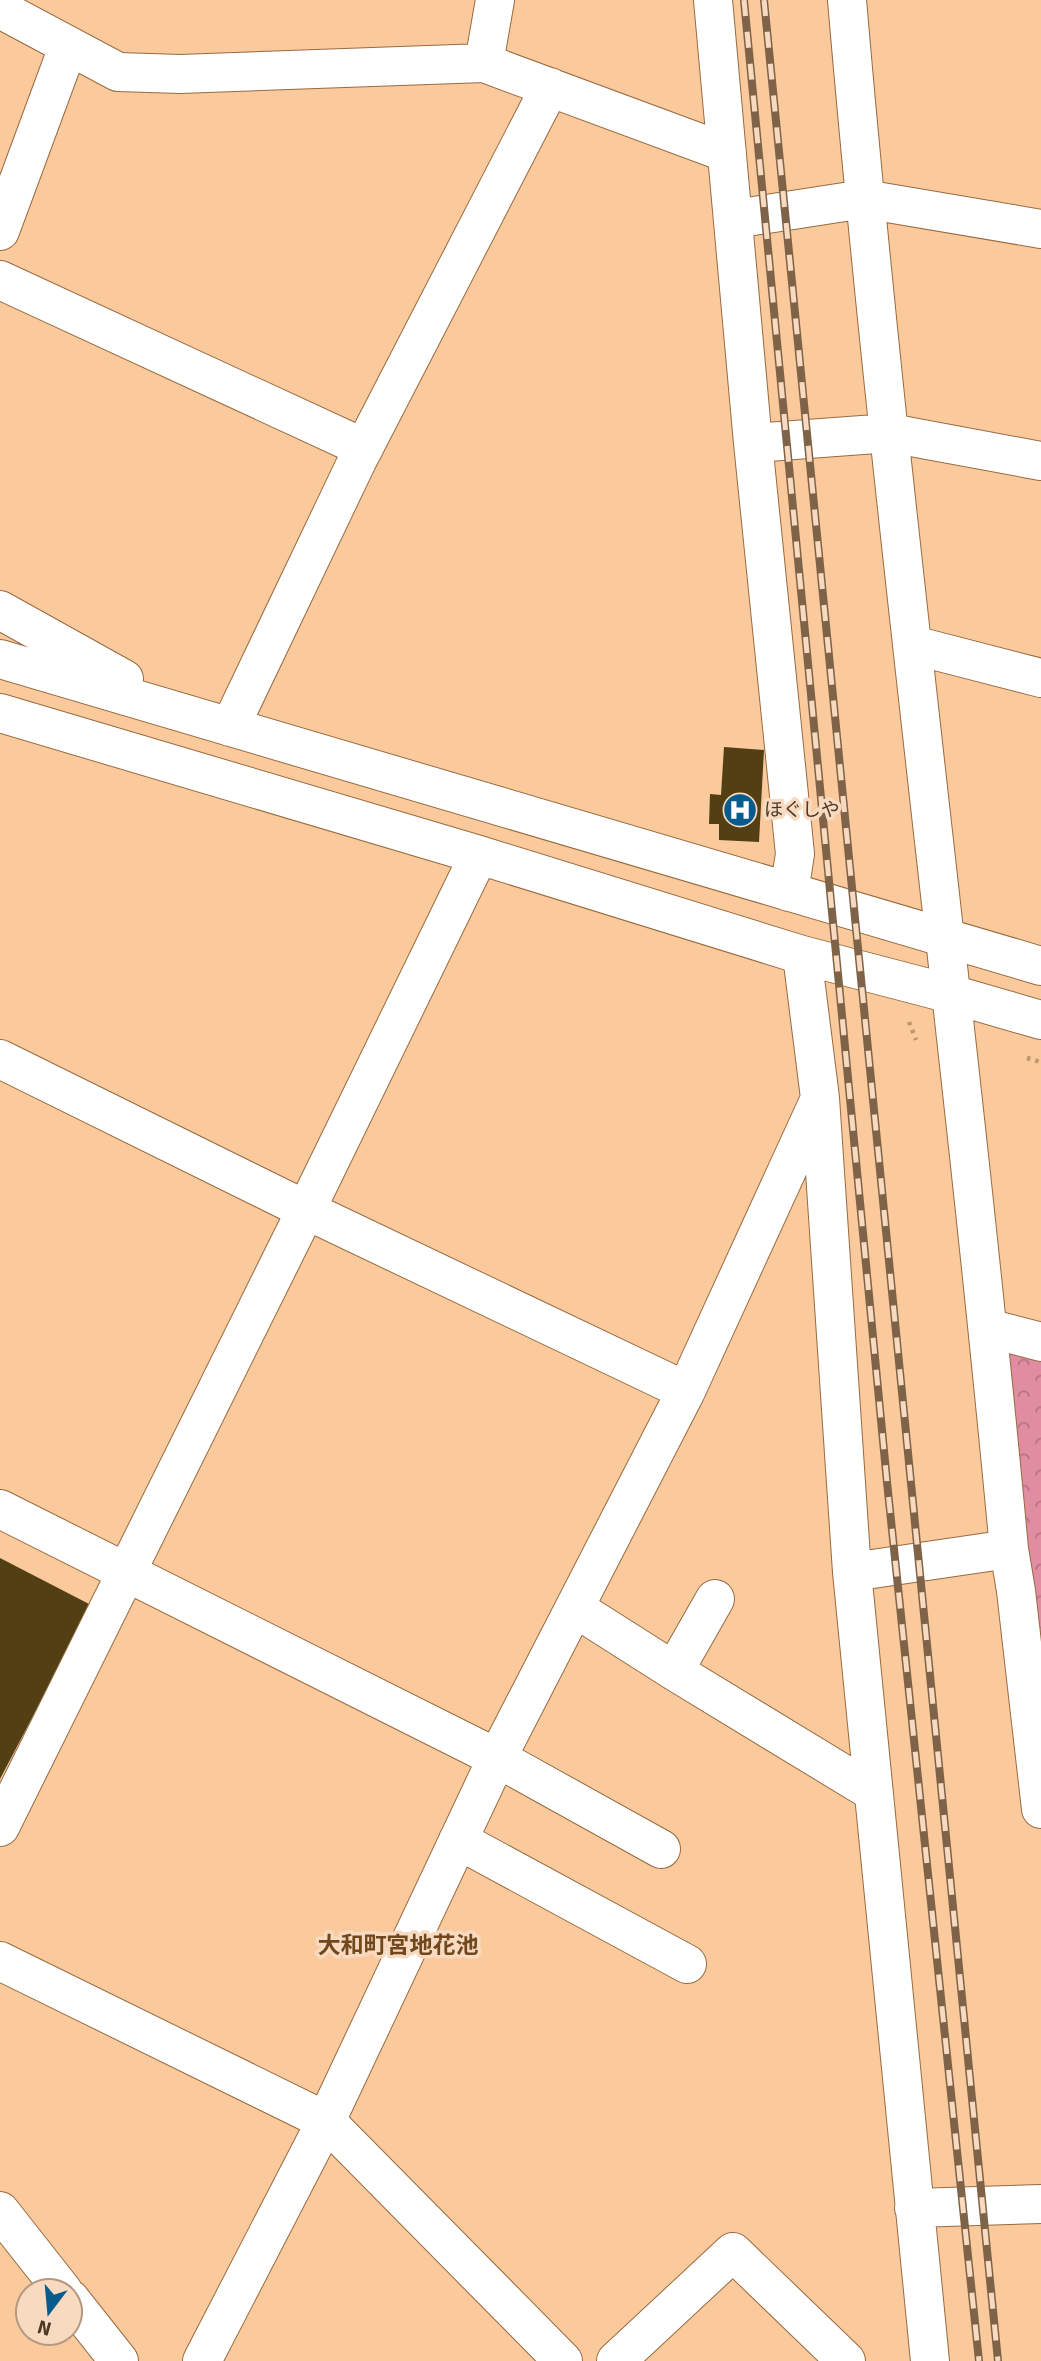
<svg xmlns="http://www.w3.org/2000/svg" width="1041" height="2361" viewBox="0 0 1041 2361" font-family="Signika,'Noto Sans JP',sans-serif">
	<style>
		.forest { fill: url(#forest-crowns) }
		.building { fill: #523f14 }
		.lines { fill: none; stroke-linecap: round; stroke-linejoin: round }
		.minor-casing { stroke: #976b41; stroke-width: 40 }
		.path { stroke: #bd9672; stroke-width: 4.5; stroke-dasharray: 3.5 5; stroke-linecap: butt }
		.minor { stroke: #fff; stroke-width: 38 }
		.rail-casing { stroke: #7f6348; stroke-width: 8 }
		.rail { stroke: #f8dac0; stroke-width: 5; stroke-dasharray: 16; stroke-linecap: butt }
		.labels { text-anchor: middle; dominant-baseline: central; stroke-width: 7; stroke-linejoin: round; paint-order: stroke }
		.poi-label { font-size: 19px; fill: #4b3825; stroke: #f8dac0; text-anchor: start }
		.quarter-label { font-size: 23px; font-weight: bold; fill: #71481d; stroke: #f8dac0 }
	</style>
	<defs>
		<pattern id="forest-crowns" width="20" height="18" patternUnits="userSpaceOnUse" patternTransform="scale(1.75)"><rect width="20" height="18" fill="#e08ca1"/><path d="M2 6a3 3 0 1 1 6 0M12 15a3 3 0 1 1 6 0" fill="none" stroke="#b87383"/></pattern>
	</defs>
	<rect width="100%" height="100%" fill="#fac99c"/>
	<path class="forest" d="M999 1339 1041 1351V1717Z"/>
	<path class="building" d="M724 747 764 750 759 842 719 840V824H709L710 794 721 795Z
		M0 1558 91 1605 0 1779Z"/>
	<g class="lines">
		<g class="minor-casing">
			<path id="minor" d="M713 0 753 443 795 854 789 892
				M847 0C891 517 961 1032 1009 1549L1016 1591 1041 1809
				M0 9 118 72 180 74 484 63 727 153
				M484 63 495 0
				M734 219 864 199 1041 229
				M0 231 68 47
				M0 280 364 448
				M753 443 890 433 1041 461
				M0 610 124 679
				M913 645 1041 678
				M0 659 1041 966
				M0 713 479 855 802 955 951 994 1041 1020
				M230 727 357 461 550 87
				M802 955 820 1098 852 1572 930 2361
				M0 1059 306 1210 686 1391
				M988 1328 1041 1342
				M0 1509 497 1758 661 1849
				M852 1572 1009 1549
				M575 1608 674 1671 873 1792
				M674 1671 715 1599
				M0 1827 306 1210 479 855
				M458 1840 687 1964
				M0 1961 326 2121 563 2361
				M914 2208 1041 2204
				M0 2211 63 2291
				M70 2299 119 2361
				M202 2361 326 2121 497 1758 686 1391 818 1103
				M616 2361 733 2252 846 2361"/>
		</g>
		<path class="path" d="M909 1022 916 1040
			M1027 1058 1041 1062"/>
		<use href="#minor" class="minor"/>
		<g class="rail-casing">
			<path id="rail" d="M744 0 887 1482 979 2361
				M764 0 998 2361"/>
		</g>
		<use href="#rail" class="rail"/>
	</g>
	<defs>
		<g id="hospital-disc" transform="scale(1.75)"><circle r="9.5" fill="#085b8d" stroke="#f8dac0"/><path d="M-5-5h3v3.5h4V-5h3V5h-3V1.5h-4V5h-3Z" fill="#fff"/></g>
	</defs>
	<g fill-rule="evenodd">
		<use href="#hospital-disc" x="740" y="810"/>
	</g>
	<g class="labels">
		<g class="poi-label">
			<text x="764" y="810">ほぐしや</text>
		</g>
		<g class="quarter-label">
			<text x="398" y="1945">大和町宮地花池</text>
		</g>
	</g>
	<g transform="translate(49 2312) rotate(196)"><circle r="33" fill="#f8dac0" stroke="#b39982" stroke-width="2"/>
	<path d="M0-5L12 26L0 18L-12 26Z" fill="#085b8d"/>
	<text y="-10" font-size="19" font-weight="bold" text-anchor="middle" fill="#4b3825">N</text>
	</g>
</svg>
